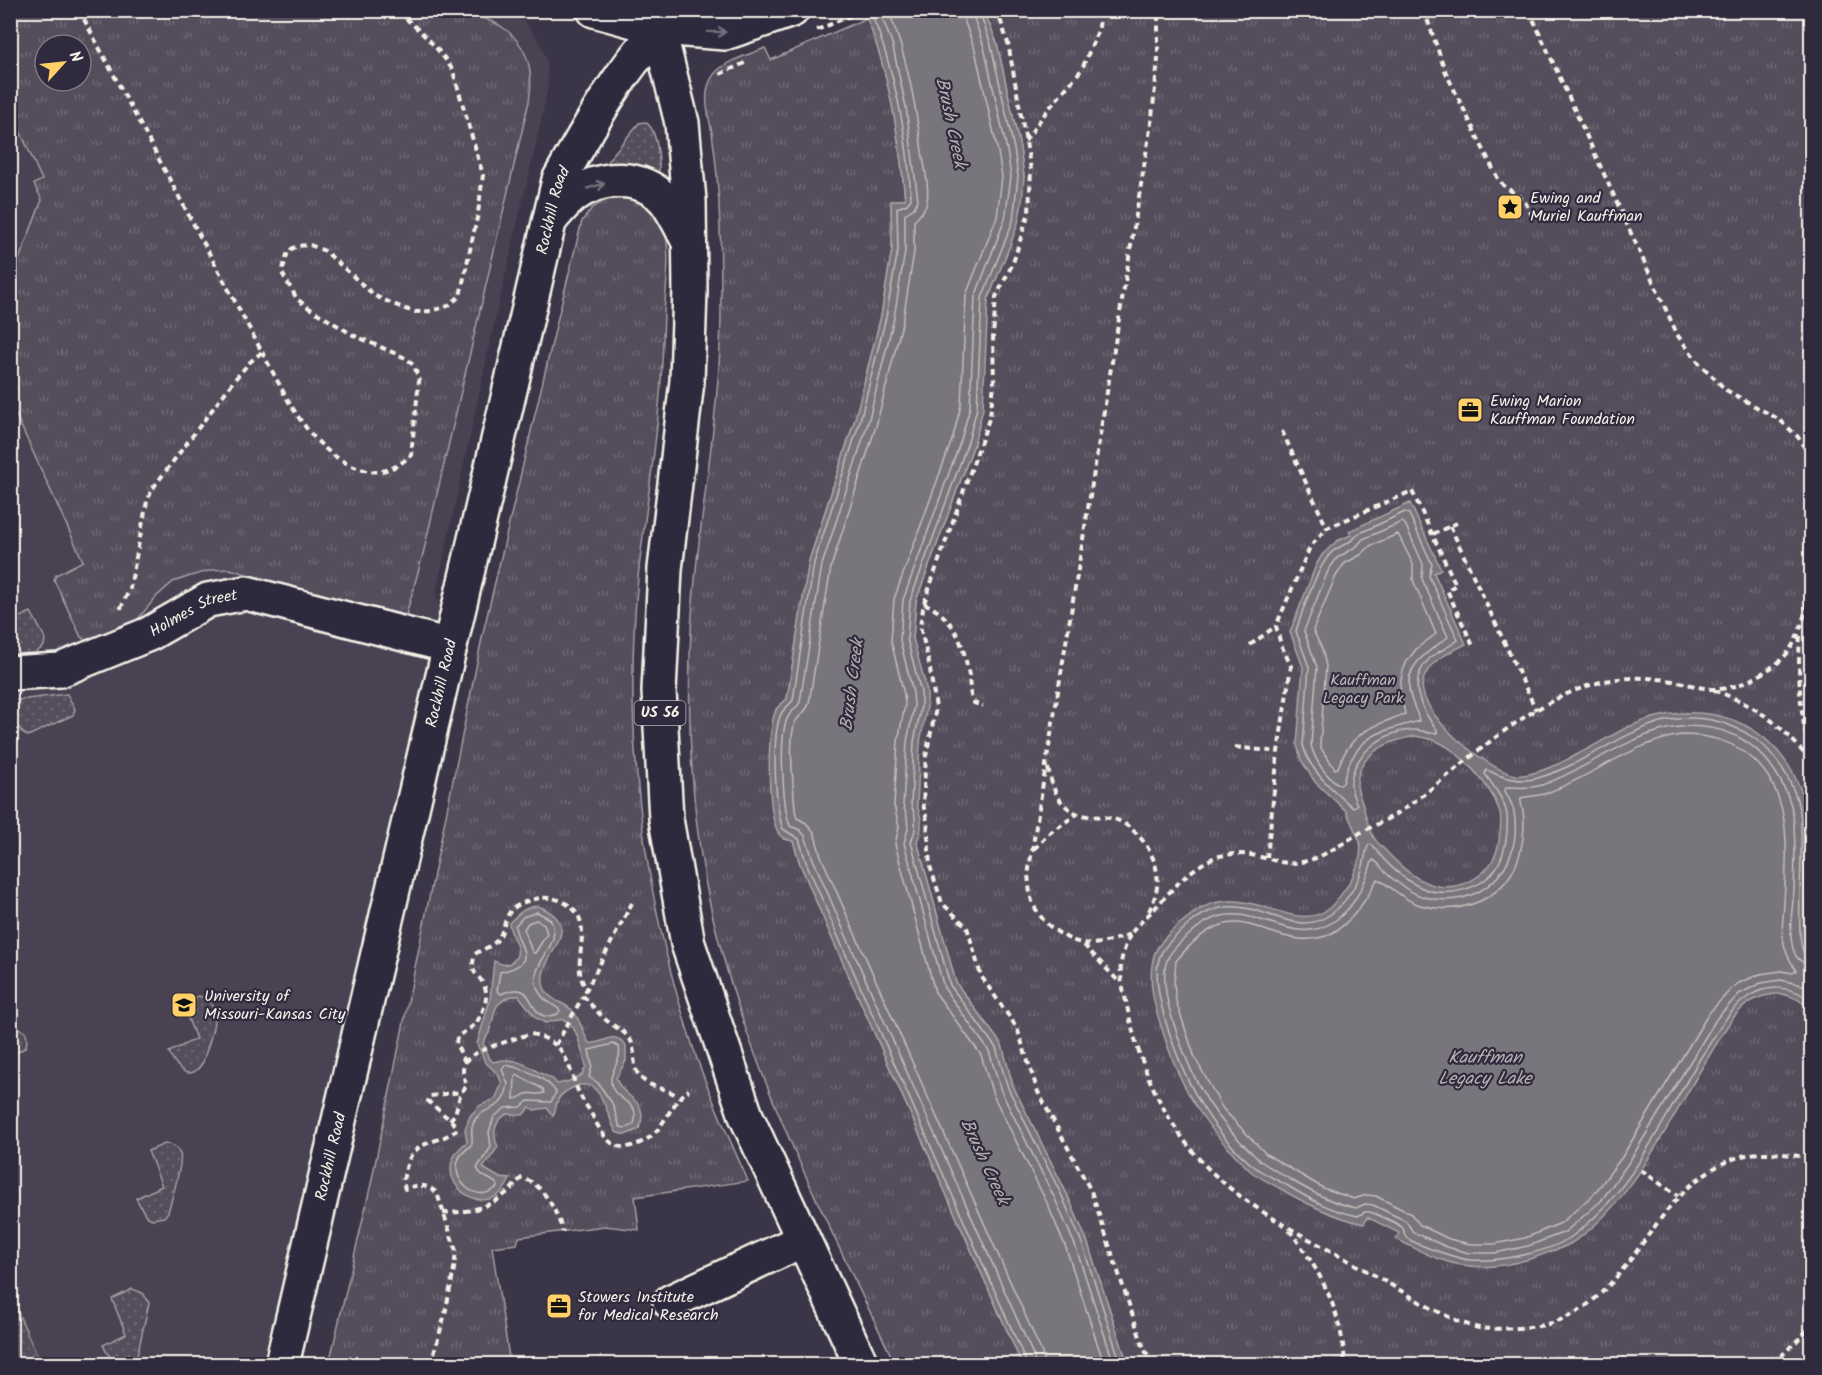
<svg xmlns="http://www.w3.org/2000/svg" width="1822" height="1375" viewBox="0 0 1822 1375" font-family="Kalam,sans-serif">
	<style>
		.built { fill: #484352; fill-rule: evenodd }
		.grass { fill: url(#grass-dots); stroke: #a4a0a2; stroke-width: 1.5 }
		.park { fill: url(#park-tufts); stroke: #a4a0a2; stroke-width: 1.5; fill-rule: evenodd }
		.water { fill: #78747b; stroke: #aaa6a7; stroke-width: 1.5; fill-rule: evenodd }
		.lines { fill: none; stroke-linecap: round; stroke-linejoin: round }
		.shore { stroke: #c2bfbc; stroke-width: 1.5 }
		.minor-casing { stroke: #f4f1e8; stroke-width: 38 }
		.major-casing { stroke: #f4f1e8; stroke-width: 38 }
		.highway-casing { stroke: #f4f1e8; stroke-width: 38 }
		.path { stroke: #f4f1e8; stroke-width: 4; stroke-dasharray: 6 4.5; stroke-linecap: butt }
		.minor { stroke: #2f2a3d; stroke-width: 33 }
		.major { stroke: #2f2a3d; stroke-width: 33 }
		.highway { stroke: #2f2a3d; stroke-width: 33 }
		.oneway { stroke: #747079 }
		.labels { text-anchor: middle; dominant-baseline: central; stroke-width: 4.5; stroke-linejoin: round; paint-order: stroke }
		.shield { fill: #2f2a3d; stroke: #b9b5b5; stroke-width: 1.5 }
		.shield-label { font-size: 15px; font-weight: bold; fill: #f4f1e8 }
		.poi-label { font-size: 16px; fill: #f4f1e8; stroke: #2f2a3d; text-anchor: start }
		.street-label { font-size: 16px; fill: #f4f1e8; stroke: #2f2a3d }
		.park-label { font-size: 16px; fill: #bcb8b7; stroke: #2f2a3d }
		.water-label { font-size: 18px; font-style: italic; fill: #b6b2b2; stroke: #2f2a3d }
	</style>
	<defs>
		<pattern id="grass-dots" width="8" height="8" patternUnits="userSpaceOnUse" patternTransform="scale(1.5)"><rect width="8" height="8" fill="#534e5c"/><path d="M2 2h.1M6 6h.1" fill="none" stroke="#6c6873" stroke-width="1.8" stroke-linecap="round"/></pattern>
		<pattern id="park-tufts" width="24" height="20" patternUnits="userSpaceOnUse" patternTransform="scale(1.5)"><rect width="24" height="20" fill="#534e5c"/><path d="M3 7l-1-3M5 7V3M7 7l1-3M15 17l-1-3M17 17v-4M19 17l1-3" fill="none" stroke="#6c6873"/></pattern>
	</defs>
	<rect width="100%" height="100%" fill="#3b3647"/>
	<filter id="ink" filterUnits="userSpaceOnUse"><feTurbulence type="fractalNoise" baseFrequency=".0167" numOctaves="2"/><feDisplacementMap in="SourceGraphic" scale="12" xChannelSelector="R" yChannelSelector="G"/><feConvolveMatrix kernelMatrix="1 2 1 2 8 2 1 2 1" color-interpolation-filters="sRGB"/></filter>
	<g filter="url(#ink)">
		<path class="built" d="M10 11H509L524 21 539 41 547 60 548 86 540 126 495 320 436 593 450 646 265 1364H11ZM45 45H81V81H45Z"/>
		<path class="grass" d="M645 122C657 128 661 162 658 175L611 168 607 164 610 158 639 123Z
			M31 612 45 638 44 646 35 653 11 654V621Z
			M67 694 75 709 73 715 28 736C17 732 10 712 11 701Z
			M198 996C228 1001 208 1044 203 1062 190 1084 177 1069 169 1052L196 1039 182 1003Z
			M17 1026 26 1033 27 1040 26 1047 11 1056V1027Z
			M165 1144C171 1144 177 1147 180 1154 183 1161 171 1202 168 1212L164 1217 152 1219 146 1216 136 1198 162 1186 148 1151Z
			M132 1289 143 1293 149 1303 137 1356 133 1363C117 1369 109 1358 103 1345L126 1334 112 1299Z
			M10 1297H11L41 1364H11Z"/>
		<path class="park" d="M11 11H459C472 15 491 19 502 27 529 45 534 72 529 101L423 554 406 615 282 586 277 583 230 569 212 570 194 575 173 582 157 596 132 626 90 644 81 637 54 580 56 575 83 561 11 404 10 283 42 200 34 184 42 180 11 111ZM45 45H81V81H45Z
			M984 11H1811V1364H1130L1124 1353 1087 1241 1067 1194 1013 1086 1002 1045 956 983 917 841 913 638 916 601 974 444 988 299 1011 243 1024 176 1020 148 997 43Z
			M867 18C890 75 899 138 905 199L891 201 892 249 881 316 855 419 809 561 787 699 776 709 783 839 793 841 800 864 831 936 1022 1364H895C822 1210 739 1054 706 885 692 810 688 732 690 655 693 541 720 429 721 315 721 254 721 193 712 133 709 116 702 96 711 79 719 62 749 55 765 48L771 60Z
			M611 197C632 196 655 202 663 224 672 248 666 287 664 312 663 344 662 375 659 406 654 464 644 520 638 577 622 739 644 902 696 1056 711 1099 730 1140 748 1181L635 1197 639 1230 605 1226 519 1237 517 1244 492 1247 510 1364H329L371 1184 483 633 561 305 582 221 592 208Z"/>
		<path class="water" d="M864 11H984L997 43 1020 148 1024 176 1022 203 1018 223 1011 243 988 299 983 409 974 444 916 601 913 638 927 691V707L920 742 917 806C922 817 923 829 917 841L956 983 1002 1045 1013 1086 1067 1194 1087 1241 1124 1353 1130 1364H1022L831 936 800 864 793 841C787 839 781 839 778 832 767 812 767 734 775 712 777 706 783 703 787 699L809 561 855 419 881 316 892 249 891 201 905 199C899 135 889 70 864 11Z
			M1410 503 1441 569 1434 573 1466 644C1450 652 1428 661 1423 681 1415 713 1489 771 1516 775 1544 778 1601 740 1628 727 1701 694 1778 718 1804 799 1813 827 1808 877 1806 907 1806 916 1804 926 1805 935 1806 942 1810 949 1812 956 1815 973 1812 993 1811 1010 1793 992 1774 989 1750 1002 1733 1012 1719 1040 1709 1056 1672 1116 1633 1203 1573 1242 1567 1246 1559 1249 1552 1251 1518 1265 1478 1273 1442 1260 1426 1255 1411 1246 1396 1239L1399 1233 1367 1217 1364 1224C1333 1217 1308 1205 1281 1189 1272 1184 1262 1179 1253 1173 1246 1168 1240 1160 1234 1154 1196 1116 1176 1076 1161 1026 1154 1005 1148 982 1153 959 1156 942 1178 925 1191 915 1244 874 1290 937 1328 909 1336 903 1342 893 1348 885 1355 874 1363 855 1360 842L1346 811 1315 782 1301 760 1297 745 1303 667 1290 632 1316 565 1322 555 1337 541 1351 535 1349 531ZM1416 736C1422 738 1428 738 1434 740 1458 749 1493 787 1500 813 1502 821 1500 832 1499 840 1497 859 1486 874 1468 882 1434 897 1407 874 1385 850 1381 846 1376 842 1373 836 1368 827 1366 816 1363 806 1361 799 1357 792 1357 784 1358 753 1390 740 1416 736Z
			M538 906C592 928 533 958 544 987 548 1000 563 1002 572 1010 581 1020 582 1032 589 1043 605 1045 611 1029 626 1045V1061L616 1078C623 1100 651 1099 639 1129 630 1133 625 1137 616 1132 606 1114 602 1075 574 1087 570 1089 562 1093 559 1098 556 1103 556 1110 553 1116L547 1108 534 1110 530 1107 523 1115 507 1114C494 1121 492 1134 498 1147L483 1168 500 1178 510 1179C489 1229 420 1177 467 1142L465 1129 470 1116 479 1106 495 1099 502 1084 498 1074 485 1062 477 1044 490 1000 494 961C501 964 507 967 513 961 525 950 509 936 509 923 518 914 524 907 538 906ZM511 996H519L536 1018 545 1023C551 1022 558 1019 564 1020 577 1022 582 1054 586 1066L582 1075 567 1082 557 1084C553 1077 548 1077 542 1074 525 1064 513 1056 493 1062L490 1059 483 1043C485 1038 489 1035 490 1030 497 1011 490 1006 511 996Z"/>
		<g class="lines">
			<path class="shore" d="M870 10C894 67 908 137 911 199L907 204 897 208 898 250 886 317 860 421 814 563 793 700C790 705 783 709 781 714 771 736 775 806 783 829L799 839 806 862 837 934 1027 1364
				M879 10 892 43 906 107 918 200 914 208 905 214V251L894 318 868 423 822 565 800 702C797 708 791 711 788 717 778 734 783 807 790 826L800 830 805 836 813 859 844 931 1034 1357 1035 1364
				M888 10C907 55 915 103 922 151 924 166 930 186 927 202 925 210 920 215 914 221V252L903 320 876 426 831 567 809 703C807 712 800 714 796 721 787 737 794 790 795 810L797 818 806 823 814 832 821 856 852 927 1042 1353 1044 1364
				M962 10 964 20 975 50 998 152 1002 177 997 217 966 295 961 405 953 437 894 599 891 641 904 694 905 705 898 741 894 805 899 827 895 844 935 992 981 1055 993 1095 1047 1203 1066 1248 1104 1364
				M971 10 984 47 1007 150 1011 177 1005 219 975 297 970 407 961 440 903 600 900 640 913 693 914 706 907 742 903 805 907 817 908 829 904 843 944 988 989 1051 1001 1091 1055 1199 1075 1245 1114 1364
				M979 10 991 45 1014 149 1018 176 1013 221 982 298 977 408 968 442 910 601 907 639 921 692V706L914 742 911 805 915 815V830L911 842 950 985 996 1048 1008 1088 1062 1196 1082 1243 1118 1355 1123 1364
				M1405 512 1409 514 1432 564 1429 576 1458 640C1450 647 1438 651 1430 658 1406 681 1420 708 1437 730V733C1430 735 1423 730 1415 730 1386 730 1354 752 1351 782 1350 790 1354 798 1357 805L1353 808C1333 789 1310 773 1303 745L1309 667 1296 631C1302 611 1317 568 1331 553 1339 545 1352 544 1358 534Z
				M1402 522 1405 524 1423 564 1422 579 1448 637C1429 652 1403 664 1410 694 1412 704 1418 713 1419 721 1378 732 1354 735 1343 783L1340 785C1326 777 1315 761 1311 745L1317 667 1304 631 1328 571 1337 558 1357 546 1363 539Z
				M1398 534 1413 564V580L1436 634 1417 648 1407 661 1402 673 1400 690 1405 714C1373 726 1350 732 1338 768L1335 769 1322 750 1320 744 1326 666 1322 649 1313 630 1336 576 1344 564 1362 554 1370 546Z
				M1681 735C1708 735 1732 740 1753 759 1793 795 1787 852 1784 901 1784 913 1781 925 1783 937 1784 951 1790 960 1796 971L1793 973 1781 971 1760 974 1739 983 1732 988 1709 1013 1622 1157 1594 1194 1561 1223 1525 1238 1494 1244H1470L1449 1239 1420 1225 1411 1214 1376 1196 1366 1195 1354 1199 1323 1188 1266 1154 1223 1109 1195 1058 1176 1001 1174 984 1176 961C1195 938 1218 916 1250 925 1267 930 1281 937 1299 939 1308 940 1317 939 1326 936 1345 928 1358 911 1369 894 1372 889 1374 883 1378 879 1391 886 1402 899 1417 904 1460 918 1508 899 1520 853 1523 841 1525 824 1523 811 1522 806 1520 803 1521 798 1528 796 1536 796 1544 794 1591 778 1631 743 1681 735Z
				M537 912 550 919C567 948 520 965 541 995 546 1002 554 1005 560 1010L558 1014C554 1015 548 1017 544 1016 526 1010 536 979 501 994L497 991 500 972C541 963 518 948 515 926L523 917Z
				M536 920 544 924 547 934 535 953 532 952 524 929 528 923Z
				M1812 957C1807 956 1806 957 1804 953 1794 939 1805 840 1800 813 1797 793 1786 771 1773 756 1763 742 1745 731 1729 725 1655 697 1604 759 1538 778 1524 782 1512 780 1498 775 1493 773 1491 771 1486 770L1485 774C1493 785 1505 801 1507 815 1508 831 1506 850 1498 865 1484 890 1445 899 1420 887 1401 878 1384 861 1372 845L1369 844C1365 851 1365 861 1362 870 1357 885 1345 904 1331 914 1286 947 1245 874 1187 926 1178 934 1167 943 1162 952 1152 969 1160 1002 1165 1019 1182 1076 1208 1130 1256 1168 1266 1175 1278 1180 1288 1186 1311 1200 1332 1211 1358 1216L1365 1212H1370C1378 1215 1397 1223 1403 1228 1404 1231 1404 1234 1406 1237 1412 1244 1459 1259 1470 1260 1497 1262 1548 1253 1571 1237 1631 1194 1663 1119 1701 1057 1714 1038 1726 1013 1745 999 1765 983 1793 985 1812 1002
				M1812 964C1805 964 1800 962 1796 956 1786 937 1793 909 1794 888 1795 864 1796 839 1793 815 1791 800 1784 786 1776 773 1765 755 1748 740 1729 733 1659 707 1604 763 1542 785 1530 789 1518 787 1506 787L1505 791C1508 797 1513 805 1514 812 1524 870 1477 913 1421 896 1409 892 1395 881 1386 873 1381 868 1379 862 1373 860 1370 864 1370 871 1367 876 1361 892 1350 910 1336 920 1286 956 1246 883 1191 933 1184 939 1174 947 1169 956 1160 970 1167 1002 1172 1018 1187 1067 1205 1107 1242 1143 1249 1149 1255 1157 1262 1162 1272 1169 1283 1175 1293 1181 1313 1193 1333 1203 1356 1208L1365 1204 1373 1205 1406 1221 1413 1232 1447 1247 1469 1253H1495L1528 1246 1565 1232 1601 1201 1629 1162 1717 1018 1739 994 1761 983 1781 980 1802 985 1812 992
				M613 1044 619 1047C623 1063 605 1073 613 1089 621 1104 640 1100 634 1124L626 1128 620 1127 612 1103 598 1083 589 1077 592 1066 589 1050Z
				M505 1065C522 1068 546 1077 556 1092L551 1102 528 1101 521 1107 505 1108 494 1117 489 1132 491 1147 477 1168C481 1179 494 1178 498 1186 479 1206 449 1182 459 1158 462 1152 468 1149 472 1144 473 1137 470 1130 473 1124 478 1110 491 1111 500 1103 505 1098 507 1090 508 1084L502 1069Z
				M517 1075 543 1089 544 1093C537 1096 533 1092 526 1094 520 1096 520 1099 514 1099L515 1077Z"/>
			<g class="minor-casing">
				<g id="minor">
					<path d="M594 10 659 28"/>
					<path d="M550 220C557 212 564 203 573 196 600 175 643 174 666 201 675 213 682 229 689 242"/>
					<path id="s1" d="M10 673 60 670 149 634 208 600 246 593 450 646"/>
					<path d="M670 1302 803 1240"/>
				</g>
			</g>
			<g class="major-casing">
				<g id="major">
					<path d="M659 28 725 33 792 10"/>
					<path id="s2" d="M282 1364 559 180C593 120 627 56 680 10"/>
				</g>
			</g>
			<g class="highway-casing">
				<path id="highway" d="M654 10 682 123 689 201 690 290 687 381 665 569 659 691 666 819 688 944 746 1116 861 1364"/>
			</g>
			<path class="path" d="M79 10 262 352 250 362 236 378 153 488 147 501 130 588 120 610
				M997 10 1008 43 1031 170 1029 212 1013 263 996 297 993 336 994 385 990 416 924 603 920 626 929 663 936 708 926 756 923 804 927 820 930 866 942 903 967 927 981 976 1017 1028 1038 1092 1091 1191 1144 1349 1153 1364
				M1424 10 1446 73 1497 177 1503 185 1524 200 1534 219
				M1529 10 1678 336 1699 363 1726 390 1780 420 1798 437 1812 460
				M817 30 864 10
				M720 74 745 63
				M1025 141 1046 112 1082 69 1099 28 1100 10
				M262 352C285 394 306 445 352 466 375 476 393 472 411 455L419 381 415 368 408 359 353 335 309 308 297 299 282 273 288 251 297 246 310 245 325 251 375 296 405 309 415 312 431 311 448 306 460 296 478 213 483 175 453 71C439 47 417 28 396 10
				M1282 431 1327 528
				M1450 526 1536 710
				M1433 534 1457 523
				M1812 583C1804 614 1801 648 1772 667 1756 678 1734 690 1714 689 1702 689 1690 684 1678 682 1652 677 1627 676 1601 682 1527 701 1471 760 1411 804 1396 816 1377 824 1360 833 1346 841 1332 851 1316 858 1307 861 1297 864 1287 863 1271 861 1256 854 1240 854 1230 854 1220 855 1211 859 1189 870 1173 888 1157 906 1149 915 1139 923 1132 932 1128 938 1125 947 1123 954 1118 970 1122 985 1126 1001 1137 1060 1161 1117 1202 1162 1248 1212 1314 1240 1372 1274 1403 1291 1445 1320 1479 1328 1490 1330 1533 1328 1544 1325 1638 1303 1650 1179 1746 1155 1766 1150 1791 1155 1812 1158
				M924 603C956 619 963 643 969 676 970 686 969 694 974 703L983 706
				M1800 636C1797 680 1801 720 1812 763
				M1250 645 1276 626
				M1714 690C1758 707 1781 723 1810 761
				M1235 747 1278 752
				M1048 768C1052 786 1057 804 1076 813 1087 818 1104 815 1117 820 1141 830 1161 861 1157 887 1156 896 1152 905 1148 913
				M1034 849 1048 834 1077 814
				M1267 858 1278 752 1291 666 1281 645 1276 626 1310 547 1327 528 1412 491 1456 585 1447 590 1473 646
				M632 903 583 996C591 1004 598 1013 606 1020 613 1026 623 1030 629 1038 638 1049 630 1067 641 1078 650 1088 668 1088 679 1097
				M1130 934C1099 946 1080 950 1052 928 1043 921 1034 909 1031 898 1029 890 1029 882 1028 875L1152 117 1158 59V10
				M1084 945 1120 983
				M1805 1004 1812 993
				M556 1045 583 996
				M465 1062 456 1044 457 1037C463 1032 471 1029 476 1023 482 1015 489 998 485 988 480 972 468 977 475 954 482 949 492 947 498 939 505 930 504 914 515 907 528 899 544 895 559 900 604 918 565 963 587 989
				M450 1120 455 1114 461 1092
				M1641 1170 1678 1196
				M443 1213C464 1213 489 1208 505 1194 512 1190 515 1183 522 1178 543 1183 557 1212 563 1232
				M1289 1230C1321 1271 1342 1312 1345 1364
				M431 1364 445 1314 454 1269 456 1251 437 1193C427 1184 418 1184 405 1189 402 1180 404 1174 407 1165 414 1139 440 1144 456 1130V1125L428 1101 430 1096 461 1092 467 1086C455 1060 472 1054 493 1046 506 1042 518 1037 531 1034 542 1036 555 1042 562 1052 571 1065 573 1082 580 1095 584 1103 590 1110 594 1119 606 1141 616 1156 644 1141 665 1130 669 1103 689 1090
				M1773 1364 1812 1326"/>
			<use href="#minor" class="minor"/>
			<use href="#major" class="major"/>
			<use href="#highway" class="highway"/>
		</g>
		<defs><path id="oneway-shaft" d="M-6 0H5M1.5-3L5.5 0L1.5 3" fill="none" stroke-width="1.6" stroke-linecap="round" stroke-linejoin="round" transform="scale(1.5)"/></defs>
		<g class="oneway">
			<use href="#oneway-shaft" transform="translate(717 32) rotate(1)"/>
			<use href="#oneway-shaft" transform="translate(596 186) rotate(-16)"/>
		</g>
	</g>
	<defs>
		<g id="sight-square" transform="scale(1.35)"><rect x="-9" y="-9" width="18" height="18" rx="4" fill="#ffd166" stroke="#2f2a3d"/><path d="M0-6L1.8-2.2L6-1.7L2.9 1.2L3.7 5.4L0 3.3L-3.7 5.4L-2.9 1.2L-6-1.7L-1.8-2.2Z" fill="#111"/></g>
		<g id="office-square" transform="scale(1.35)"><rect x="-9" y="-9" width="18" height="18" rx="4" fill="#ffd166" stroke="#2f2a3d"/><path d="M-6-3h4V-5.5h4V-3h4V5H-6ZM-1-4.5V-3h2v-1.5ZM-6 0V1H6V0Z" fill="#111"/></g>
		<g id="university-square" transform="scale(1.35)"><rect x="-9" y="-9" width="18" height="18" rx="4" fill="#ffd166" stroke="#2f2a3d"/><path d="M0-5L7-2L0 1L-7-2ZM-4 1L0 2.5L4 1V4Q0 6-4 4Z" fill="#111"/></g>
	</defs>
	<g fill-rule="evenodd">
		<use href="#sight-square" x="1510" y="207"/>
		<use href="#office-square" x="1470" y="410"/>
		<use href="#university-square" x="184" y="1005"/>
		<use href="#office-square" x="559" y="1306"/>
	</g>
	<g class="labels">
		<rect class="shield" x="634.5" y="701" width="51" height="24" rx="4.5"/>
		<g class="shield-label">
			<text x="660" y="713">US 56</text>
		</g>
		<g class="poi-label">
			<text x="1530" y="198">Ewing and<tspan x="1530" dy="18">Muriel Kauffman</tspan></text>
			<text x="1490" y="401">Ewing Marion<tspan x="1490" dy="18">Kauffman Foundation</tspan></text>
			<text x="204" y="996">University of<tspan x="204" dy="18">Missouri-Kansas City</tspan></text>
			<text x="578" y="1297">Stowers Institute<tspan x="578" dy="18">for Medical Research</tspan></text>
		</g>
		<g class="street-label">
			<text stroke="none"><textPath href="#s2" startOffset="1185">Rockhill Road</textPath></text>
			<text stroke="none"><textPath href="#s1" startOffset="196">Holmes Street</textPath></text>
			<text stroke="none"><textPath href="#s2" startOffset="699">Rockhill Road</textPath></text>
			<text stroke="none"><textPath href="#s2" startOffset="213">Rockhill Road</textPath></text>
		</g>
		<g class="park-label">
			<text x="1363" y="680">Kauffman<tspan x="1363" dy="18">Legacy Park</tspan></text>
		</g>
		<g class="water-label">
			<text transform="translate(950 123) rotate(78)">Brush Creek</text>
			<text transform="translate(853 685) rotate(-83)">Brush Creek</text>
			<text x="1485" y="1058">Kauffman<tspan x="1485" dy="21">Legacy Lake</tspan></text>
			<text transform="translate(984 1162) rotate(65)">Brush Creek</text>
		</g>
	</g>
	<rect width="1822" height="1375" fill="none" stroke="#2f2a3d" stroke-width="36"/>
	<rect x="18" y="18" width="1786" height="1339" fill="none" stroke="#f4f1e8" stroke-width="2" filter="url(#ink)"/>
	<g transform="translate(63 63) rotate(63)"><circle r="28" fill="#2f2a3d" stroke="#7e7a81" stroke-width="1.5"/>
	<path d="M0-4.5L10 22L0 15L-10 22Z" fill="#ffd166"/>
	<text y="-9" font-size="16" font-weight="bold" text-anchor="middle" fill="#f4f1e8">N</text>
	</g>
</svg>
